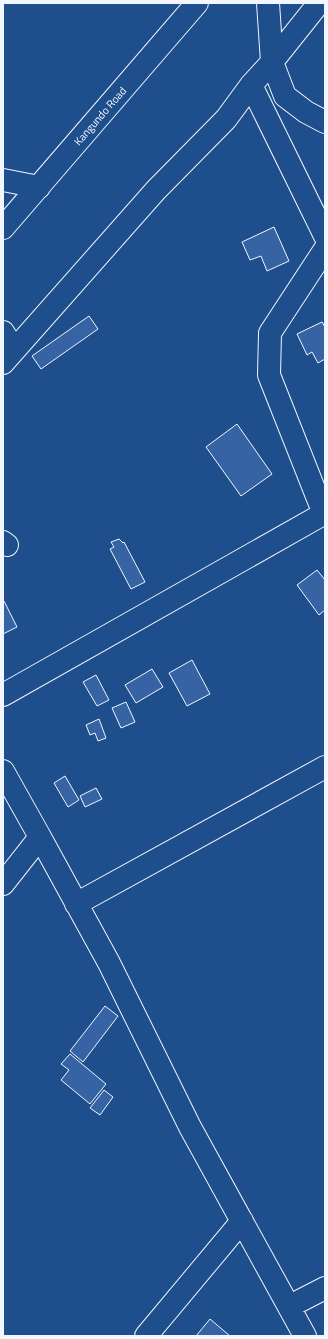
<svg xmlns="http://www.w3.org/2000/svg" width="328" height="1339" viewBox="0 0 328 1339" font-family="'Titillium Web',sans-serif">
	<style>
		.building { fill: #3563a3; stroke: #f2f6ff }
		.lines { fill: none; stroke-linecap: round; stroke-linejoin: round }
		.minor-casing { stroke: #f2f6ff; stroke-width: 24 }
		.highway-casing { stroke: #f2f6ff; stroke-width: 24 }
		.minor { stroke: #1f4e8c; stroke-width: 22 }
		.highway { stroke: #1f4e8c; stroke-width: 22 }
		.labels { text-anchor: middle; dominant-baseline: central; stroke-width: 3; stroke-linejoin: round; paint-order: stroke }
		.street-label { font-size: 11px; fill: #f2f6ff; stroke: #1f4e8c }
	</style>
	<rect width="100%" height="100%" fill="#1f4e8c"/>
	<path class="building" d="M274 227 289 261 267 271 261 256 250 260 242 242Z
		M89 316 98 329 41 369 32 356Z
		M322 322 325 327V359L318 363 312 352 307 355 297 334Z
		M237 424 272 474 241 496 206 447Z
		M119 539 123 543 124 542 145 582 131 589 110 549 114 547 111 542Z
		M317 570 325 580V610L319 615 297 585Z
		M4 601 17 627 3 634V602Z
		M192 660 210 694 187 706 169 673Z
		M152 669 163 687 136 703 125 685Z
		M96 675 109 700 97 706 83 682Z
		M126 702 135 722 121 728 112 708Z
		M99 719 106 738 98 741 95 733 90 735 86 725Z
		M65 776 79 800 68 807 54 783Z
		M96 788 102 799 85 807 80 796Z
		M105 1006 118 1016 83 1062 70 1051Z
		M70 1054 106 1084 90 1104 61 1080 69 1070 61 1064Z
		M104 1090 113 1097 100 1115 90 1108Z
		M210 1319 230 1336H196Z"/>
	<g class="lines">
		<g class="minor-casing">
			<path id="minor" d="M268 3 272 62 285 96 306 112 325 122
				M251 85 325 236
				M3 180 39 187
				M3 332 14 349
				M3 363 156 190 226 119 251 85 272 62 319 3
				M324 514 269 375 270 333 325 249
				M3 542 7 545
				M3 695 325 513
				M3 771 40 837 3 884
				M40 837 109 963 190 1127 305 1336
				M76 904 325 767
				M290 1306 325 1288
				M146 1336 242 1221"/>
		</g>
		<g class="highway-casing">
			<path id="highway" d="M3 228 197 3"/>
		</g>
		<use href="#minor" class="minor"/>
		<use href="#highway" class="highway"/>
	</g>
	<g class="labels">
		<g class="street-label">
			<text transform="translate(100 116) rotate(-49)">Kangundo Road</text>
		</g>
	</g>
	<rect width="328" height="1339" fill="none" stroke="#f2f6ff" stroke-width="8"/>
</svg>
